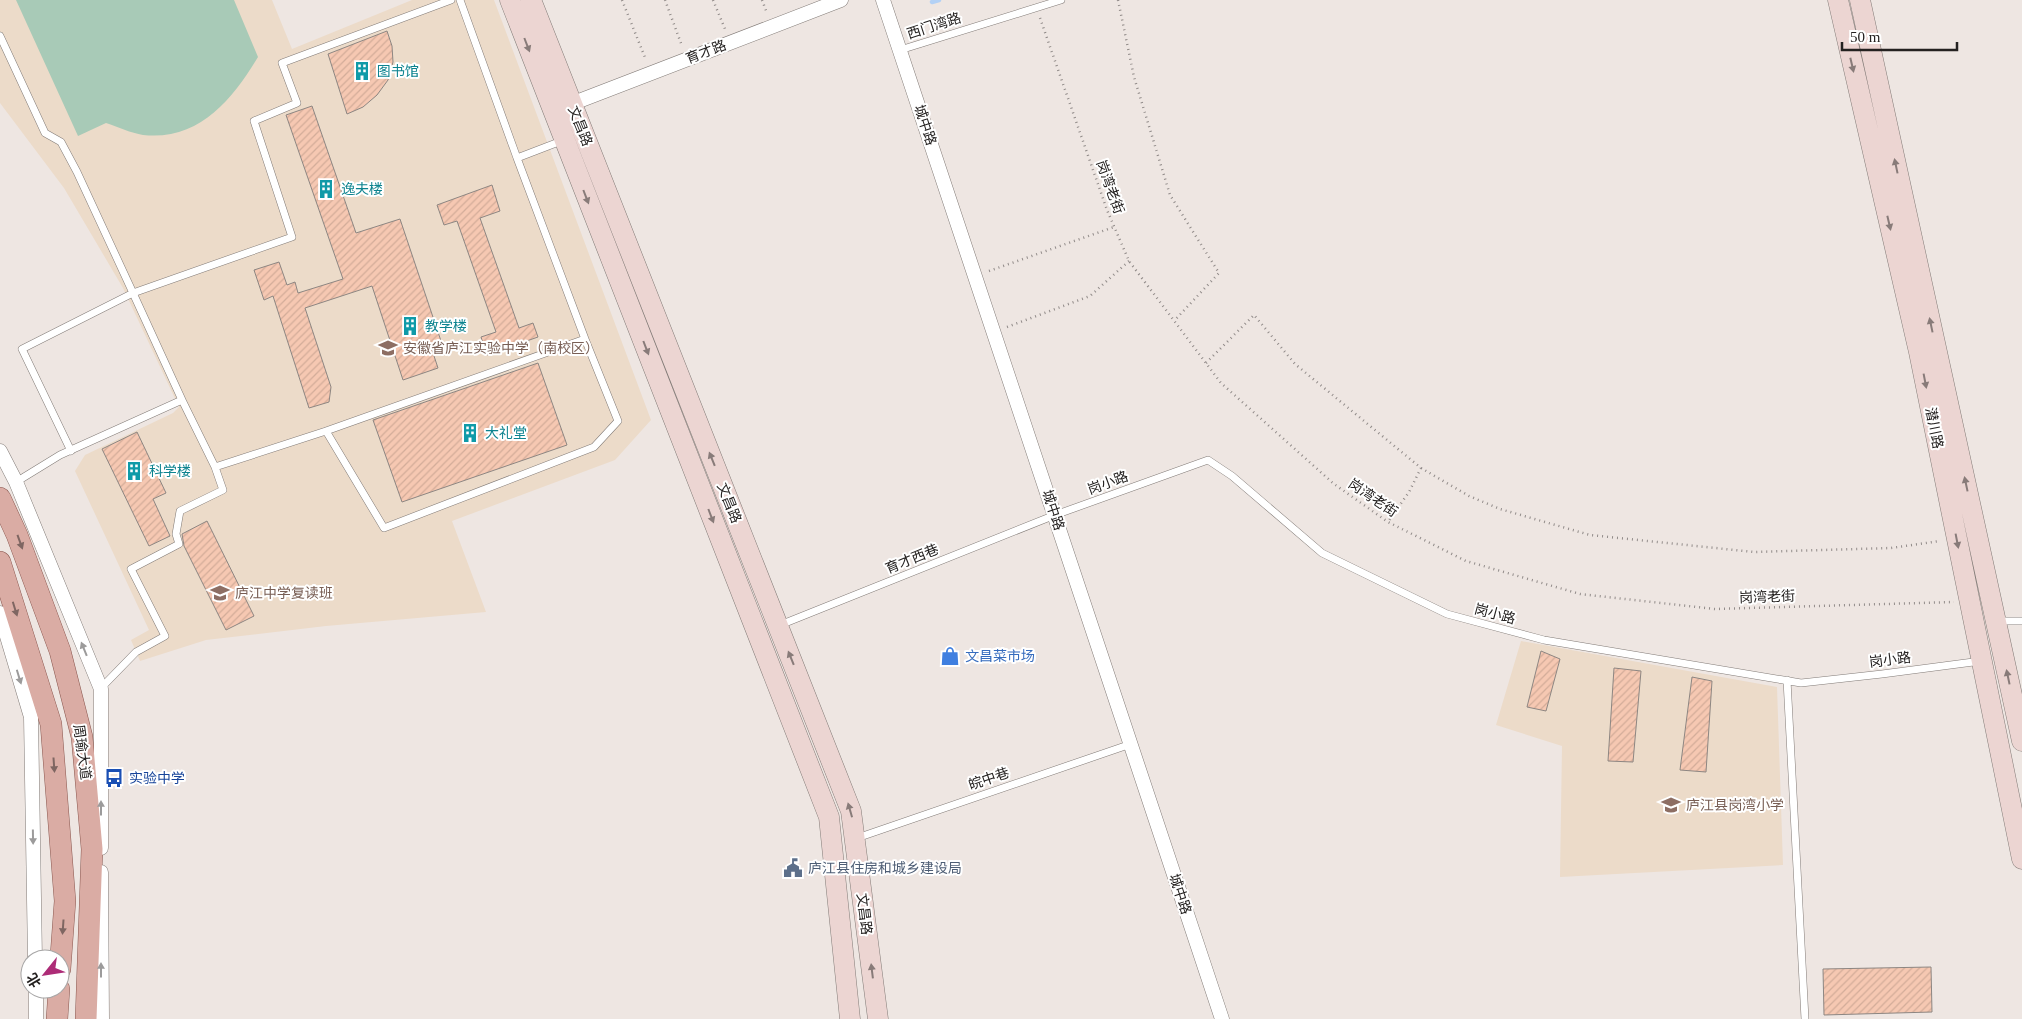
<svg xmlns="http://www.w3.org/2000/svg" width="2022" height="1019" viewBox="0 0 2022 1019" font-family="'Times New Roman','Noto Sans SC',serif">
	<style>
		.education { fill: #ecdbc9 }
		.pitch { fill: #a8cab7 }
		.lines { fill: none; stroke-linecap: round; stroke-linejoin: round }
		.stream { stroke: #b3d1f5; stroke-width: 4.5 }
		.building { fill: url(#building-hatch); stroke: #8d8682 }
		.lane-casing { stroke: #827b77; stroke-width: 8 }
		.street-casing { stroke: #827b77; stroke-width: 15 }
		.secondary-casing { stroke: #827b77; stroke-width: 21 }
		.primary-casing { stroke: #8a574f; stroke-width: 22 }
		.path { stroke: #918b89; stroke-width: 2.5; stroke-dasharray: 1 4; stroke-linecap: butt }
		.lane { stroke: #fff; stroke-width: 7 }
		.street { stroke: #fff; stroke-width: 14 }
		.secondary { stroke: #ecd5d2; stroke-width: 20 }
		.primary { stroke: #daaca4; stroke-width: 21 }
		.oneway { fill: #887b79 }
		.oneway2 { fill: #7f6662 }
		.oneway3 { fill: #9c9b9b }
		.labels { text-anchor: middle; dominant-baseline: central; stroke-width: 4; stroke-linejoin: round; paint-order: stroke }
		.street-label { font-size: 14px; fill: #242120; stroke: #fff }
		.culture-label { font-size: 14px; fill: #0d838f; stroke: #fff; text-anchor: start }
		.education-label { font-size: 14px; fill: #785e54; stroke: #fff; text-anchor: start }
		.shop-label { font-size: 14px; fill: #366cbe; stroke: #fff; text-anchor: start }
		.transit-label { font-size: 14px; fill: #164399; stroke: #fff; text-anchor: start }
		.service-label { font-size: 14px; fill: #4e5e75; stroke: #fff; text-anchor: start }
	</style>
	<defs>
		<pattern id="building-hatch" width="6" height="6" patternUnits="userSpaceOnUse" patternTransform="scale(1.25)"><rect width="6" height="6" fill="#f6c8b2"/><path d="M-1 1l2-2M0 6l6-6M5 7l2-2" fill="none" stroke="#d3ac99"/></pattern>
	</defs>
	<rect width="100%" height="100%" fill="#eee6e2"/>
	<path class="education" d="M0 0H272L292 49 412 0H494L651 420 615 460 452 521 486 612 326 626 206 640 140 661 131 640 149 630 75 471 85 455 173 413 179 407 123 288 64 188 0 103Z
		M1521 641 1777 687 1783 865 1560 877 1562 746 1496 725Z"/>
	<path class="pitch" d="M16 0H234L258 57C232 100 199 141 143 135 131 133 118 127 106 123L78 136Z"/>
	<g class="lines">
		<path class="stream" d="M932 2 939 0"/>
	</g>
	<path class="building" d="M387 31 392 46 393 62 388 80 377 95 363 107 347 114 328 54Z
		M312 106 356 233 400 219 442 344 431 347 438 368 403 380 372 286 305 308 331 387 329 402 309 408 273 296 264 300 254 270 279 262 287 285 295 282 298 293 343 279 286 115Z
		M492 185 500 211 480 218 519 328 533 323 538 337 487 355 481 337 496 332 457 221 444 225 437 205Z
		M538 363 567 445 402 502 373 420Z
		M137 432 166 493 153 499 170 536 149 546 102 449Z
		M207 521 254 616 226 630 184 546 182 534Z
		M1541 651 1560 659 1546 711 1527 707Z
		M1614 668 1641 671 1633 762 1608 761Z
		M1692 677 1712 681 1706 772 1680 770Z
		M1931 967 1932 1012 1824 1015 1823 969Z"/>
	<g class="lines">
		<g class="lane-casing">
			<path id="lane" d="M460 0 517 158 564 140
				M0 36 45 133 61 142 77 172 133 293 22 349 71 451
				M900 50 1061 0
				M182 400 133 293 292 237 254 121 297 103 282 63 451 0
				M326 431 384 528 594 447 618 421 585 339
				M16 482 60 455 182 400 215 467 326 431 585 339 517 158
				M1997 621H2022
				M780 625 1055 515 1208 460 1232 476 1322 553 1447 614 1544 640 1801 683 1882 674 1981 661
				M1787 680 1805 1019
				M101 688 136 652 165 636 131 569 179 544 176 534 180 511 223 490 215 467
				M857 838 1131 744"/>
		</g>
		<g class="street-casing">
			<path id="street" d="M883 0 1222 1019
				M571 104 841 0
				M0 451 16 482 101 689V848
				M0 613 31 717 35 959
				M101 872 102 1019
				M36 989V1019"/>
		</g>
		<g class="secondary-casing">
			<path id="secondary" d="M510 0 829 817 850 1019
				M531 0 851 811 878 1019
				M1838 0 1919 352 2022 859
				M1860 0 2022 741"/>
		</g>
		<g class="primary-casing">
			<path id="primary" d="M0 498 17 535 60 651 82 737 92 849 86 1019
				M0 562 51 724 65 901 60 969
				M57 1019 59 989"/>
		</g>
		<path class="path" d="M622 0 646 60
			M665 0 682 46
			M713 0 725 29
			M762 0 767 13
			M1118 0 1134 77 1170 195 1219 273 1174 321
			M1040 18 1107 210 1129 261 1221 383 1334 484 1388 522 1466 561 1580 594 1715 609 1954 602
			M989 271 1114 227
			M1007 327 1090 296 1129 261
			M1206 363 1254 315 1295 364 1421 468 1409 492 1388 522
			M1421 468 1469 496 1500 509 1590 535 1754 552 1891 548 1940 541"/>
		<use href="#lane" class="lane"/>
		<use href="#street" class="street"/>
		<use href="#secondary" class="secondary"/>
		<use href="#primary" class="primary"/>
	</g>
	<defs><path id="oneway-solid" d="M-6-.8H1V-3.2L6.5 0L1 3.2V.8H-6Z" transform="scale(1.25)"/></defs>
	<g class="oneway">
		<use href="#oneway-solid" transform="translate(527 45) rotate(69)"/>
		<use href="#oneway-solid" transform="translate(1852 65) rotate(77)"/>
		<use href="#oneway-solid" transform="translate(1896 166) rotate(-102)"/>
		<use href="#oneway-solid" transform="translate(586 197) rotate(69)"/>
		<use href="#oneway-solid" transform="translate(1889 223) rotate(77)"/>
		<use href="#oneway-solid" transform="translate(1931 325) rotate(-102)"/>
		<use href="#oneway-solid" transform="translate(646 348) rotate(69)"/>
		<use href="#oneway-solid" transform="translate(1925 381) rotate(79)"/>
		<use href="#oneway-solid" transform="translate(712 459) rotate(-112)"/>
		<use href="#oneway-solid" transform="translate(1966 484) rotate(-102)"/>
		<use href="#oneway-solid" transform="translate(711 516) rotate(69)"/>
		<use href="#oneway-solid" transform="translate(1957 541) rotate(79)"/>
		<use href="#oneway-solid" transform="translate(791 658) rotate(-112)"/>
		<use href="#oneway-solid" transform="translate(2008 677) rotate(-102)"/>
		<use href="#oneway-solid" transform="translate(850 810) rotate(-106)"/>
		<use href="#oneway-solid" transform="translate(872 971) rotate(-97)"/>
	</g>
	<g class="oneway2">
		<use href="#oneway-solid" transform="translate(20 542) rotate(70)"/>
		<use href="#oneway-solid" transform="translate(15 609) rotate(73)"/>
		<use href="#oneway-solid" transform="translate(54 765) rotate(86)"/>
		<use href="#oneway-solid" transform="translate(63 927) rotate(94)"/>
	</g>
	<g class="oneway3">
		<use href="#oneway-solid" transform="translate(84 649) rotate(-112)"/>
		<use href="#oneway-solid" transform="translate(19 677) rotate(73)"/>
		<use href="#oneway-solid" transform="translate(101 808) rotate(-90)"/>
		<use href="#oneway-solid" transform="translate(33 837) rotate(89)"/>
		<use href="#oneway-solid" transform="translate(101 970) rotate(-90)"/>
	</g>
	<defs>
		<g id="building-bare" transform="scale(1.5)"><path d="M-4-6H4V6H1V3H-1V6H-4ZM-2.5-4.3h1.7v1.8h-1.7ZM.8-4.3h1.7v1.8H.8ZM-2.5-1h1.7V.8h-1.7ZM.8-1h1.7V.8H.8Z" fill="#0f9aa8" stroke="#fff" stroke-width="2.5" paint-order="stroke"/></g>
		<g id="school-bare" transform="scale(1.5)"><path d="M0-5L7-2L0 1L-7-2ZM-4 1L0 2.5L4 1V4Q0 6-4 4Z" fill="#8d6e63" stroke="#fff" stroke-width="2.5" paint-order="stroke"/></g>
		<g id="shop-bare" transform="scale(1.5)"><path d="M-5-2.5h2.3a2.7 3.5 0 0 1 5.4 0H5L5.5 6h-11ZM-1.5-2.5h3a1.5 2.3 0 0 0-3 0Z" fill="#3f7fe0" stroke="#fff" stroke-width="2.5" paint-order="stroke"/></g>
		<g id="bus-bare" transform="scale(1.5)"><path d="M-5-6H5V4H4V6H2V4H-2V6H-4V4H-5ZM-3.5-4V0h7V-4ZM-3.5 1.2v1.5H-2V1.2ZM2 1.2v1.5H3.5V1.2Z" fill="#1a4fb4" stroke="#fff" stroke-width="2.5" paint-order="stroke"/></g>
		<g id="civic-bare" transform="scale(1.5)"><path d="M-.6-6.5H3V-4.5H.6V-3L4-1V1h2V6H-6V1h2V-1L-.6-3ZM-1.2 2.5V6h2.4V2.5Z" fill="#5c6f8a" stroke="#fff" stroke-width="2.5" paint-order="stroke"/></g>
	</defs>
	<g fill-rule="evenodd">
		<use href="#building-bare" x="362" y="71"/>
		<use href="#building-bare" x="326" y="189"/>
		<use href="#building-bare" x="410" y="326"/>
		<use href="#school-bare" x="388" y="348"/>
		<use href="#building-bare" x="470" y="433"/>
		<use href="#building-bare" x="134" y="471"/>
		<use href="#school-bare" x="220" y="593"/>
		<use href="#shop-bare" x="950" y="656"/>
		<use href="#bus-bare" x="114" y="778"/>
		<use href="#school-bare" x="1671" y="805"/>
		<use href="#civic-bare" x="793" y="868"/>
	</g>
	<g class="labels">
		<g class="street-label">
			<text transform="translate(934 26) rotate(-18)">西门湾路</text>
			<text transform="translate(706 52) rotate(-21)">育才路</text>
			<text transform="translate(925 125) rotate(72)">城中路</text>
			<text transform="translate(580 126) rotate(68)">文昌路</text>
			<text transform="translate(1110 187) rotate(70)">岗湾老街</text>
			<text transform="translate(1934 428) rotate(79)">潜川路</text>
			<text transform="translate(1108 483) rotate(-20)">岗小路</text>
			<text transform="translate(1373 498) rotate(34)">岗湾老街</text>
			<text transform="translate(729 503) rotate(68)">文昌路</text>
			<text transform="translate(1053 510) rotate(72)">城中路</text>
			<text transform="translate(912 559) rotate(-22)">育才西巷</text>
			<text transform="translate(1767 597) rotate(-2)">岗湾老街</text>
			<text transform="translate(1495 614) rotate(15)">岗小路</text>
			<text transform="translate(1890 660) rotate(-7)">岗小路</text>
			<text transform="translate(82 752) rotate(82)">周瑜大道</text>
			<text transform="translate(989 779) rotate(-19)">皖中巷</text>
			<text transform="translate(1180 894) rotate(72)">城中路</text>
			<text transform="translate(864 914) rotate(83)">文昌路</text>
		</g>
		<g class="culture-label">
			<text x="377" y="71">图书馆</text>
			<text x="341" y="189">逸夫楼</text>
			<text x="425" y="326">教学楼</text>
			<text x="485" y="433">大礼堂</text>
			<text x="149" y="471">科学楼</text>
		</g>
		<g class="education-label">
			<text x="403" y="348">安徽省庐江实验中学（南校区）</text>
			<text x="235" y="593">庐江中学复读班</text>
			<text x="1686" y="805">庐江县岗湾小学</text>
		</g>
		<g class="shop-label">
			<text x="965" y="656">文昌菜市场</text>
		</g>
		<g class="transit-label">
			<text x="129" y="778">实验中学</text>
		</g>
		<g class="service-label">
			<text x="808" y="868">庐江县住房和城乡建设局</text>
		</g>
	</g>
	<g transform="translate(45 974) rotate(240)"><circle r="24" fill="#ffffff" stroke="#a7a6a6"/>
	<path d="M0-4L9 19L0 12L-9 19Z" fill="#ad2c77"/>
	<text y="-8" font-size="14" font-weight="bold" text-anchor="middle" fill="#242120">北</text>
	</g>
	<path d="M1842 42v8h115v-8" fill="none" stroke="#242120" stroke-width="2.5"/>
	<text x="1850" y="42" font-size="15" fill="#242120" stroke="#ffffff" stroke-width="4" paint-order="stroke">50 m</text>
</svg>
